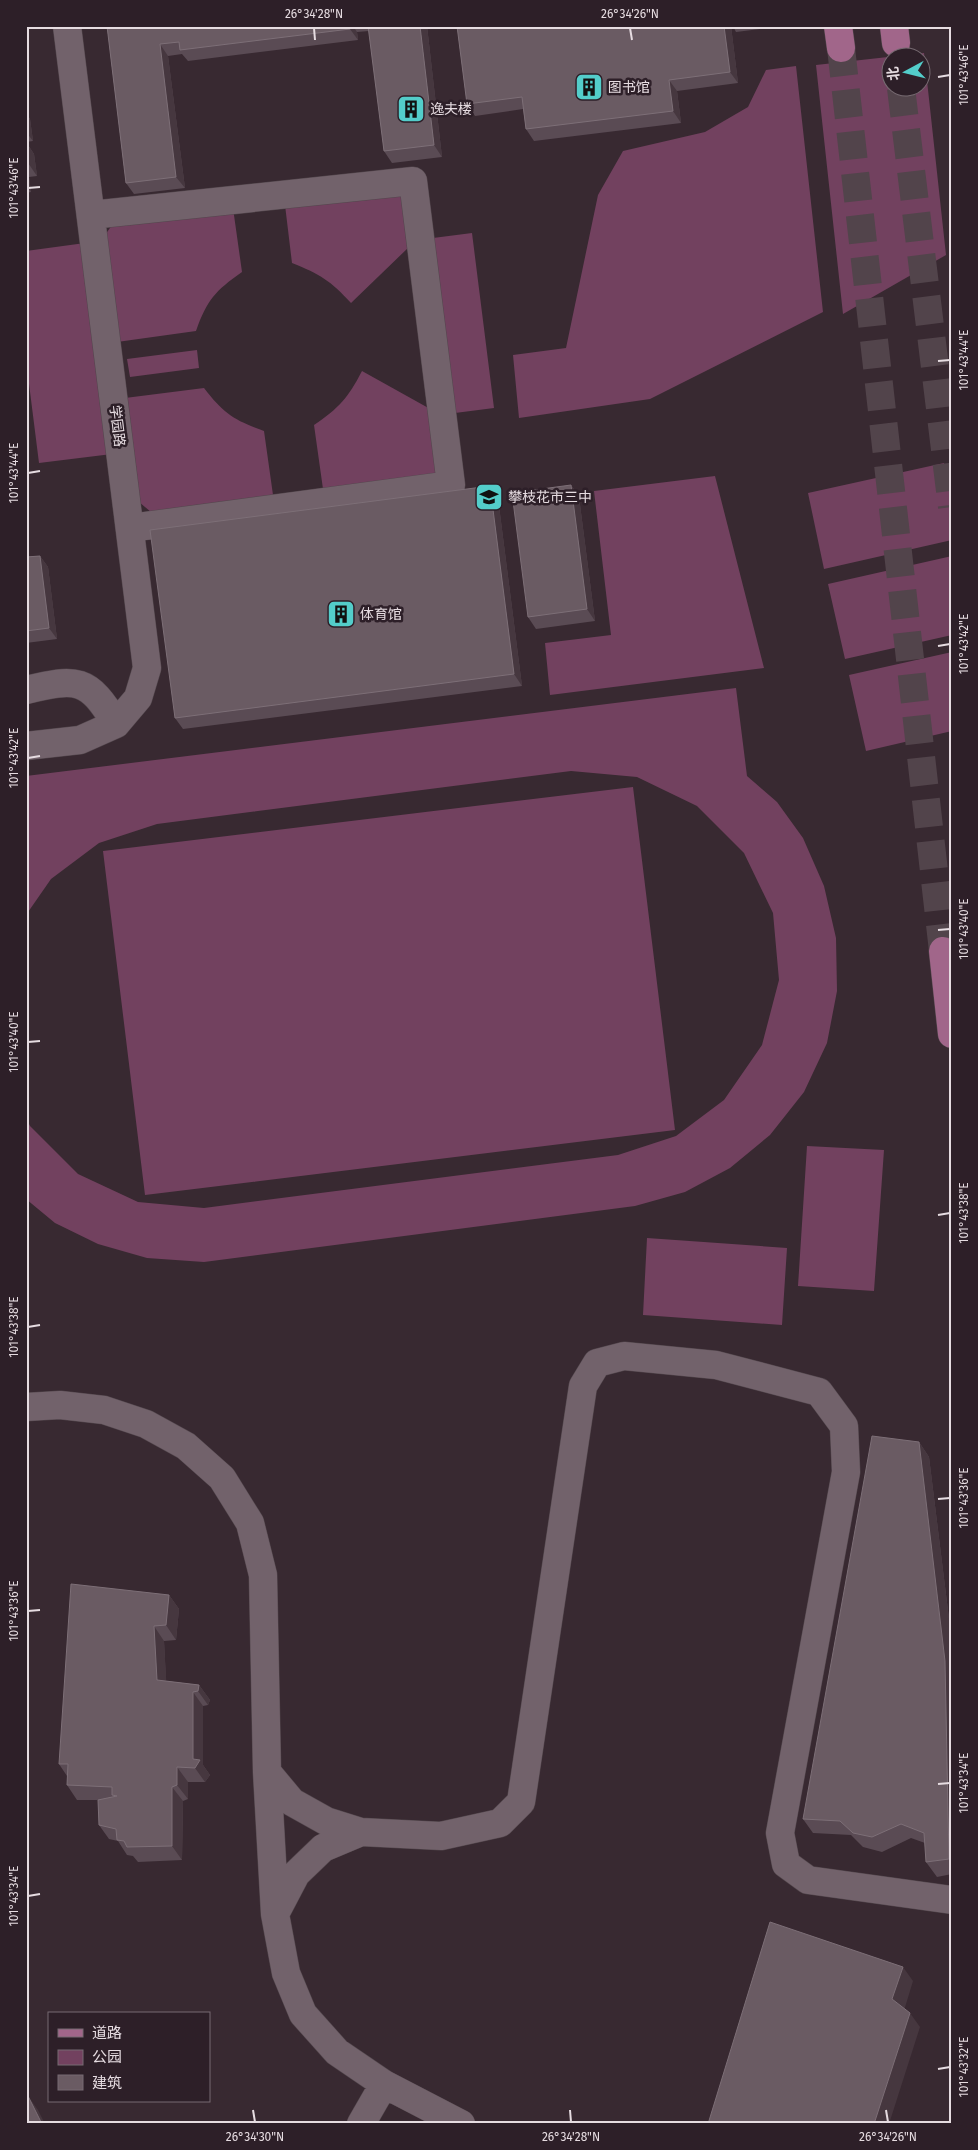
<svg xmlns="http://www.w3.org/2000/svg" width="978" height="2150" viewBox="0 0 978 2150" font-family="'Fira Sans','Noto Sans SC',sans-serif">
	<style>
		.green { fill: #72415f; fill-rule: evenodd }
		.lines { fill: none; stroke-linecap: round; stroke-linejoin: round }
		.major-tunnel { stroke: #52444b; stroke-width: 28; stroke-dasharray: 28 14; stroke-linecap: butt }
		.minor-casing { stroke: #53474d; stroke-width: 29 }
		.major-casing { stroke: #53474d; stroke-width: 29 }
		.minor { stroke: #72626b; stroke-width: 28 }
		.major { stroke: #a1668a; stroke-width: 28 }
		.wall { fill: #5a4b54 }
		.shaded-wall { fill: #46373f }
		.building { fill: #6a5b63; stroke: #7d6f77 }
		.ticks { fill: none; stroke: #e6dce1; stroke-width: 2 }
		.labels { text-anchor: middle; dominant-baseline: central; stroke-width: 5; stroke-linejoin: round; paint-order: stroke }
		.poi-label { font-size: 14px; fill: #e6dce1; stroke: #2d1f28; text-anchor: start }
		.street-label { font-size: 14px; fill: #e6dce1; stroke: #2d1f28 }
		.neatline { fill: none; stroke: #e6dce1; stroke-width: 2 }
		.ticks-label { font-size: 12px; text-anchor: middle; fill: #e6dce1 }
	</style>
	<rect width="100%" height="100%" fill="#382931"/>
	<path class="green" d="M924 53 946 255 843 314 816 65ZM890 58H920V88H890Z
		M796 66 823 312 650 399 519 418 513 355 566 348 598 195 623 151 705 132 748 107 766 70Z
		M403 193 409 247 351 303C331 281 320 274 292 263L285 205Z
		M233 208 242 272C215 291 207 300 196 331L117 342 103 238 112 225Z
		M472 233 494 408 455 413 433 238Z
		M85 243 112 454 39 463 26 360V251Z
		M197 350 199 368 130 377 127 359Z
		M362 371 432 410 441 474 323 489 314 425C339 408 348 398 362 371Z
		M204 388C224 414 234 420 264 431L273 495 151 512 139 502 125 398Z
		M944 463 952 498V540L824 569 808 493Z
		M715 476 764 668 550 695 545 643 611 635 594 491Z
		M952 556V635L845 659 828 584Z
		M952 652V731L866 751 849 675Z
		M736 688 747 776 777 802 803 838 824 886 836 938 837 991 827 1043 804 1092 770 1135 730 1168 685 1192 635 1206 204 1262 147 1258 98 1244 55 1223 26 1199V1118L30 1126 78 1174 138 1202 204 1208 618 1155 676 1136 724 1100 762 1045 779 980 773 913 744 853 697 806 637 777 571 771 157 824 99 843 51 879 26 915V776Z
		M633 787 675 1130 145 1195 103 851Z
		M807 1146 884 1150 874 1291 798 1286Z
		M647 1238 787 1248 782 1325 643 1315Z"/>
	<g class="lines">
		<path class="major-tunnel" d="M841 48 943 951
			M901 88 952 507"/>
		<g class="minor-casing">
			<path id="minor" d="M91 215 413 181 451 485 130 528
				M26 690C77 678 88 677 116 724
				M26 746 80 740 116 724 138 698 147 668 67 26
				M26 1407 60 1405 104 1410 146 1424 186 1446 222 1478 250 1523 263 1575 267 1772 275 1914 286 1973 303 2014 337 2052 384 2084 461 2124
				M267 1772 292 1802 326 1821 361 1832 441 1836 500 1823 521 1802 583 1386 597 1363 624 1356 716 1365 819 1392 844 1426 846 1472 780 1833 786 1864 808 1880 952 1900
				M275 1914 296 1874 323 1848 361 1832
				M361 2124 384 2084"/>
		</g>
		<g class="major-casing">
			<path id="major" d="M838 26 841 48
				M894 26 896 43
				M943 951 952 1034"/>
		</g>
		<use href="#minor" class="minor"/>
		<use href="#major" class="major"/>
	</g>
	<path class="wall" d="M107 26H427L442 157 392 163 384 151 369 31 357 32 358 40 188 61 182 54 168 56 185 188 134 194 126 183Z
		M457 26H731L738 83 677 91 681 123 534 141 526 129 523 109 475 116 467 104Z
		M733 26H767L768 28 736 32Z
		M26 113 30 119 33 141 26 142Z
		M26 142 34 154 37 176 29 177 31 192 26 193Z
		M571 485 579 497 595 621 536 629 528 617Z
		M498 498 522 686 183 729 175 718Z
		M40 556 48 567 57 639 26 643V557Z
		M919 1442 929 1457 952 1643V1874L937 1877 926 1862 925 1843 911 1838 882 1852 863 1847 851 1835 813 1833 803 1819Z
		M169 1595 179 1609 176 1640 164 1641 166 1681 199 1685 210 1700 208 1705 203 1706V1765L210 1775 205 1782H188V1799L183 1801 182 1860 138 1862 133 1856 127 1855 118 1841 109 1839 99 1825 98 1800H77L67 1785V1776L59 1764Z"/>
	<path class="shaded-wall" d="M350 26H353L357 32 358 40 350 29Z
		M420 26H427L442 157 434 145Z
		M724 26H731L738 83 730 72Z
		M160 44 168 56 185 188 176 177Z
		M669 80 677 91 681 123 673 111Z
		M26 113 30 119 33 141 26 132Z
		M26 142 34 154 37 176 26 160Z
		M26 173 29 177 31 192 26 186Z
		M571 485 579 497 595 621 587 609Z
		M490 486 498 498 522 686 514 674Z
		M40 556 48 567 57 639 49 628Z
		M919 1442 929 1457 952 1643V1863L949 1859Z
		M169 1595 179 1609 176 1640 166 1625Z
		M154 1626 164 1641 167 1694 157 1680Z
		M199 1685 210 1700 208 1705 198 1691Z
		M193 1692 203 1706V1765L210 1775 205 1782 195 1768 193 1759Z
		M177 1767 188 1782V1799L177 1785Z
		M172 1787 183 1801 182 1860 172 1846Z
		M903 1967 913 1981 903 2014 892 1999Z
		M910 2013 920 2027 889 2124H874Z
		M28 2096 38 2110 45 2124H42Z"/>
	<path class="building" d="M107 26H350V29L180 50 179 42 160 44 176 177 126 183Z
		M368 26H420L434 145 384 151Z
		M457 26H724L730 72 669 80 673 111 526 129 522 97 467 104Z
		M733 26H746L733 28Z
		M571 485 587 609 528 617 512 493Z
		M490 486 514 674 175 718 150 530Z
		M40 556 49 628 26 631V557Z
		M872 1436 919 1442 945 1661 949 1859 926 1862 924 1833 901 1824 872 1837 853 1833 840 1821 803 1819Z
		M71 1584 169 1595 166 1625 154 1626 157 1680 199 1685 198 1691 193 1692V1759L200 1760 195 1768 177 1767V1785L172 1787V1846L127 1847 124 1841 117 1840 116 1829 99 1825 98 1800 117 1796 112 1795V1787L67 1785 68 1764H59Z
		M770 1922 903 1967 892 1999 910 2013 874 2124H708Z
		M26 2096H28L42 2124H26Z"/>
	<path class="ticks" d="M314 28 315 40M630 28 632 40M938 77 950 75M28 188 40 187M938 361 950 360M28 473 40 471M938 646 950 644M28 758 40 756M938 930 950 929M28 1042 40 1041M938 1215 950 1213M28 1327 40 1325M938 1499 950 1498M28 1611 40 1610M938 1784 950 1783M28 1896 40 1894M938 2069 950 2067M253 2110 255 2122M570 2110 571 2122M886 2110 888 2122"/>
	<defs>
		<g id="building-square" transform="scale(1.4375)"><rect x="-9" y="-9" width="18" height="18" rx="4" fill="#53cdca" stroke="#2d1f28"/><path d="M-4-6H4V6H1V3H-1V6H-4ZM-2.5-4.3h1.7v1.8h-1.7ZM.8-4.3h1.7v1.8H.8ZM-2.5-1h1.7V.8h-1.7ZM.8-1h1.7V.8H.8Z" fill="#111"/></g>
		<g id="school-square" transform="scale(1.4375)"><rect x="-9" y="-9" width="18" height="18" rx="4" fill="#53cdca" stroke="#2d1f28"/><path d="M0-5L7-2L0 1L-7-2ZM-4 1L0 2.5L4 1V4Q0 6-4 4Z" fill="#111"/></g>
	</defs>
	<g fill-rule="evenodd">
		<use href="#building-square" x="589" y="87"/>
		<use href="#building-square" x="411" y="109"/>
		<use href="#school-square" x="489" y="497"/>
		<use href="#building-square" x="341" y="614"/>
	</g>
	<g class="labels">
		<g class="poi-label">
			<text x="608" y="87">图书馆</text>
			<text x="430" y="109">逸夫楼</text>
			<text x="508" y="497">攀枝花市三中</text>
			<text x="360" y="614">体育馆</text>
		</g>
		<g class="street-label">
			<text transform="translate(117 426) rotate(83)">学园路</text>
		</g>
	</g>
	<rect width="978" height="2150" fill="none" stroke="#2d1f28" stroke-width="55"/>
	<rect x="48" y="2012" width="162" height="90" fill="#2d1f28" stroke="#776b72"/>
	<rect x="58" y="2029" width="25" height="8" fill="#a1668a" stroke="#776b72"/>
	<text x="92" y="2038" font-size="15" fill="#e6dce1">道路</text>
	<rect x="58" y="2050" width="25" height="15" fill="#72415f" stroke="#776b72"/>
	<text x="92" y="2062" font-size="15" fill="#e6dce1">公园</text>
	<rect x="58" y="2075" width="25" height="15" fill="#6a5b63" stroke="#776b72"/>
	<text x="92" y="2088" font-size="15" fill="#e6dce1">建筑</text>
	<g transform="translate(906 72) rotate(263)"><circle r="24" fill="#2d1f28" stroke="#776b72"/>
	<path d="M0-4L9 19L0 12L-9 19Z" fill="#53cdca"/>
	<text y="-8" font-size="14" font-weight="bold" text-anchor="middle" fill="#e6dce1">北</text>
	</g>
	<rect x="28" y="28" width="922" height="2094" class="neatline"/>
	<g class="ticks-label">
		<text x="314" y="18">26°34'28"N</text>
		<text x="630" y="18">26°34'26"N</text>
		<text transform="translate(964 75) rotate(-90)" y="4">101°43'46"E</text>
		<text transform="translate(14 188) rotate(-90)" y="4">101°43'46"E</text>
		<text transform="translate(964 360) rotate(-90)" y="4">101°43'44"E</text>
		<text transform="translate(14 473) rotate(-90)" y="4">101°43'44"E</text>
		<text transform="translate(964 644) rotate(-90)" y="4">101°43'42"E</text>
		<text transform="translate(14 758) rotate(-90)" y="4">101°43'42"E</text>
		<text transform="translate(964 929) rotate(-90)" y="4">101°43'40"E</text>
		<text transform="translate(14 1042) rotate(-90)" y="4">101°43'40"E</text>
		<text transform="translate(964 1213) rotate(-90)" y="4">101°43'38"E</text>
		<text transform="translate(14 1327) rotate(-90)" y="4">101°43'38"E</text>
		<text transform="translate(964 1498) rotate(-90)" y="4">101°43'36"E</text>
		<text transform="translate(14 1611) rotate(-90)" y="4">101°43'36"E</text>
		<text transform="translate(964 1783) rotate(-90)" y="4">101°43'34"E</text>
		<text transform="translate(14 1896) rotate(-90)" y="4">101°43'34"E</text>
		<text transform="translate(964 2067) rotate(-90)" y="4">101°43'32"E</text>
		<text x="255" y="2141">26°34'30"N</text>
		<text x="571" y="2141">26°34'28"N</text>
		<text x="888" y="2141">26°34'26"N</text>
	</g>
</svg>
